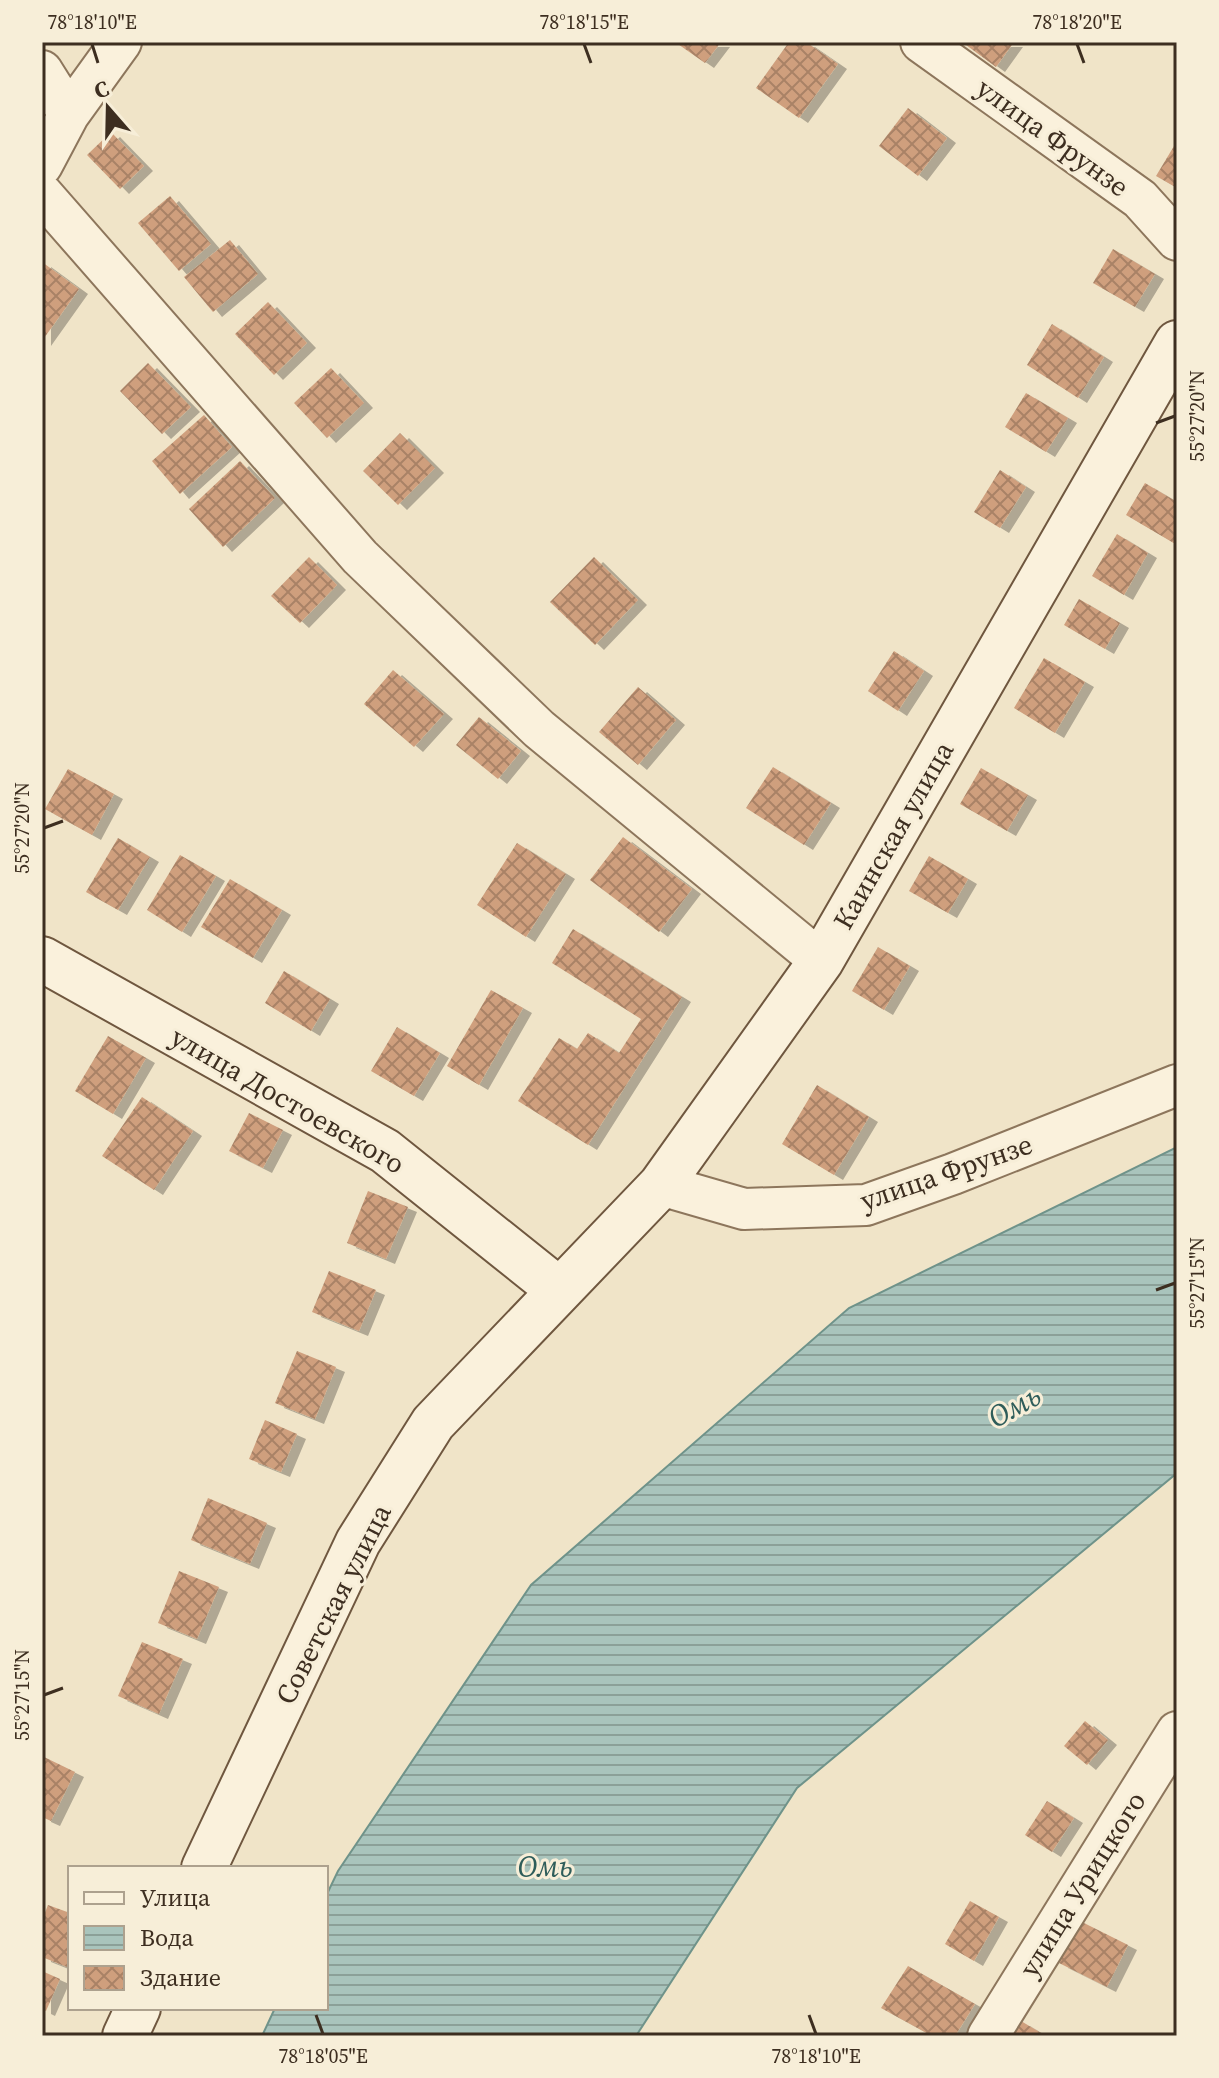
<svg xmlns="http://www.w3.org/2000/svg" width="1219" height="2078" viewBox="0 0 1219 2078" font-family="'Source Serif 4',serif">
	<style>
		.water { fill: url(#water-rules); stroke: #6f938a; stroke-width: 2 }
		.building { fill: url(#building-cross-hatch); filter: url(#shadow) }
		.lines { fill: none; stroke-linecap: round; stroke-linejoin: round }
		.street-casing { stroke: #8d765c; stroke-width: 44 }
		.secondary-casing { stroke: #6f573f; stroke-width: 48 }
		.street { stroke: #faf1dc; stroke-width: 40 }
		.secondary { stroke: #faf1dc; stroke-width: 44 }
		.ticks { fill: none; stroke: #3d2e20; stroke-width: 3 }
		.labels { text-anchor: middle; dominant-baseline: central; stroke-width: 6; stroke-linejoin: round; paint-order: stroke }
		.street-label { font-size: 28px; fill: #3d2e20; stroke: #f7eed8 }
		.water-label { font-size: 30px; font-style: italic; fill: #2f5d5a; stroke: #f7eed8 }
		.neatline { fill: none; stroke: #3d2e20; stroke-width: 3 }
		.ticks-label { font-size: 20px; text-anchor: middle; fill: #3d2e20 }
	</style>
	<defs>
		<pattern id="water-rules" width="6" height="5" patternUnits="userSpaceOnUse" patternTransform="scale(2)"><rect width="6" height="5" fill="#a9c4bc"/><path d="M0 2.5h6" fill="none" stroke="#8ba098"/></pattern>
		<pattern id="building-cross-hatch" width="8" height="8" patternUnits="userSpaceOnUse" patternTransform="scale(2)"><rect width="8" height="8" fill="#cf9f7d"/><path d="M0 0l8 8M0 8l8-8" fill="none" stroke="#a98266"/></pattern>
		<filter id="shadow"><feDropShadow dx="9" dy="5" stdDeviation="0" flood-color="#0004"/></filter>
	</defs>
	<rect width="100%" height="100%" fill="#f0e4c8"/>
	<path class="water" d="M1177 1147V1473L797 1788 636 2036H262L275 2008H326V1896L338 1871 531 1585 849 1308Z"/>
	<path class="building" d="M675 42H721L705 63Z
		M789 42H806L838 64 799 118 756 88Z
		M962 42H1014L996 67Z
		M908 108 947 138 918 176 879 146Z
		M111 132 144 166 120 189 87 155Z
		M1177 141V188L1156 176Z
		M170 196 211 244 179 271 138 223Z
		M230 240 258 274 213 312 184 277Z
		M1113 249 1155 274 1135 307 1093 283Z
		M42 262 79 289 42 341Z
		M268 302 307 343 274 375 235 334Z
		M1052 324 1104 357 1078 398 1027 365Z
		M148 363 191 407 162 434 120 391Z
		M331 368 364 403 327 438 294 403Z
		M1026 393 1068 418 1046 452 1005 427Z
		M204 415 232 447 180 494 152 461Z
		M400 433 435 468 398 505 363 471Z
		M240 461 275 498 223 547 189 509Z
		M1000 470 1026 487 1000 528 974 512Z
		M1145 483 1177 502V545L1126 515Z
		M1117 534 1148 553 1124 595 1092 576Z
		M309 557 337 585 300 623 271 596Z
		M594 557 638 600 595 645 550 602Z
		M1079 599 1120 623 1105 649 1064 625Z
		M894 651 924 671 898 711 868 691Z
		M1044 658 1085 682 1055 733 1014 708Z
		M393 670 444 714 414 747 364 704Z
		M638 687 676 720 638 765 599 732Z
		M479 717 521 751 498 779 456 745Z
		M773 767 831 803 804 845 746 808Z
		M981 768 1028 795 1007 831 960 804Z
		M68 769 114 794 92 835 45 809Z
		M623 837 692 889 659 932 590 880Z
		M118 838 150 857 118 910 86 892Z
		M517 843 566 874 526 937 477 905Z
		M180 855 216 876 182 932 147 910Z
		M929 856 968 879 948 913 909 891Z
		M230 879 282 910 253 958 201 927Z
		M573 929 682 997 588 1145 518 1101 559 1038 577 1049 588 1033 619 1053 641 1019 552 963Z
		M878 947 910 966 884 1010 852 991Z
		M284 971 330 999 311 1031 265 1003Z
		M491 990 523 1008 479 1085 447 1066Z
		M397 1027 440 1053 414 1096 371 1071Z
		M108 1036 146 1058 113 1114 75 1091Z
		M817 1085 869 1117 834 1175 782 1144Z
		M142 1097 193 1131 154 1190 102 1156Z
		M249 1113 283 1130 263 1168 229 1151Z
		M368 1191 408 1207 386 1259 347 1243Z
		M329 1271 376 1290 359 1331 312 1312Z
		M297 1351 336 1367 315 1419 275 1403Z
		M265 1420 297 1434 281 1472 249 1459Z
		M208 1498 267 1523 250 1564 191 1540Z
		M179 1571 219 1587 197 1639 158 1623Z
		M142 1642 183 1659 159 1714 118 1696Z
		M1085 1721 1108 1740 1087 1765 1064 1746Z
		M42 1756 75 1772 51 1821 42 1817Z
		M1047 1801 1074 1818 1052 1852 1025 1835Z
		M970 1901 999 1917 974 1961 945 1944Z
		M48 1905 70 1913V1959L67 1967 42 1957V1920Z
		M1080 1921 1128 1945 1107 1987 1059 1963Z
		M908 1966 975 2004 955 2036H932L881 2008Z
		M42 1971 60 1979 46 2011 42 2009Z
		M1021 2021 1046 2036H1012Z"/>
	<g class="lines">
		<g class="street-casing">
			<path id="street" d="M921 42 1140 199 1177 240
				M42 71 69 114
				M42 165 69 114 121 42
				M42 194 360 557 539 729 821 961
				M661 1185 744 1209 866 1205 953 1174 1177 1085
				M988 2036 1177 1732"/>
		</g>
		<g class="secondary-casing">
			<path id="secondary" d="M42 959 385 1151 559 1290
				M204 1868 358 1542 433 1423 661 1185 821 961 1177 343
				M125 2036 138 2008"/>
		</g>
		<use href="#street" class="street"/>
		<use href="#secondary" class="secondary"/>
	</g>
	<path class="ticks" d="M92 44 98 63M584 44 591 63M1077 44 1084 63M1156 423 1175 416M44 828 63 821M1156 1290 1175 1283M44 1695 63 1688M316 2015 323 2034M809 2015 816 2034"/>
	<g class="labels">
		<g class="street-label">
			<text transform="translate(1053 137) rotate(36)">улица Фрунзе</text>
			<text transform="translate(893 835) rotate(-60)">Каинская улица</text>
			<text transform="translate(288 1100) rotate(30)">улица Достоевского</text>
			<text transform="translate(946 1172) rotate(-19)">улица Фрунзе</text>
			<text transform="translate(333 1604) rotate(-63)">Советская улица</text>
			<text transform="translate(1082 1884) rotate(-58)">улица Урицкого</text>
		</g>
		<g class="water-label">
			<text transform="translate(1014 1406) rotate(-29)">Омь</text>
			<text x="545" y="1866">Омь</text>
		</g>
	</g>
	<rect width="1219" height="2078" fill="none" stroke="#f7eed8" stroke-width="88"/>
	<rect x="68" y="1866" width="260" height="144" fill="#f7eed8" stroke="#ada18e" stroke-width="2"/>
	<rect x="84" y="1892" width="40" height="12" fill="#faf1dc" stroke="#ada18e" stroke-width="2"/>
	<text x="140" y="1906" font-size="24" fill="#3d2e20">Улица</text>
	<rect x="84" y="1926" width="40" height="24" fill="url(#water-rules)" stroke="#ada18e" stroke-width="2"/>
	<text x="140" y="1946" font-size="24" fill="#3d2e20">Вода</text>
	<rect x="84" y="1966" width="40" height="24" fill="url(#building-cross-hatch)" stroke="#ada18e" stroke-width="2"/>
	<text x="140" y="1986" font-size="24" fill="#3d2e20">Здание</text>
	<g transform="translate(108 108) rotate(340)" stroke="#f7eed8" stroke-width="6" paint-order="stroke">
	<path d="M0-6L14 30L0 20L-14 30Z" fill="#3d2e20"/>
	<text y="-12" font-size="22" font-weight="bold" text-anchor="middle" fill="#3d2e20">С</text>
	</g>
	<rect x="44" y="44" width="1131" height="1990" class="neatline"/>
	<g class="ticks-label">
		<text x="92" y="29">78°18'10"E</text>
		<text x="584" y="29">78°18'15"E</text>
		<text x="1077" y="29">78°18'20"E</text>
		<text transform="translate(1197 416) rotate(-90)" y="7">55°27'20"N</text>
		<text transform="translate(22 828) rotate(-90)" y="7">55°27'20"N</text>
		<text transform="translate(1197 1283) rotate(-90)" y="7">55°27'15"N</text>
		<text transform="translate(22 1695) rotate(-90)" y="7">55°27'15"N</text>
		<text x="323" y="2063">78°18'05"E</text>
		<text x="816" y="2063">78°18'10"E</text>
	</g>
</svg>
